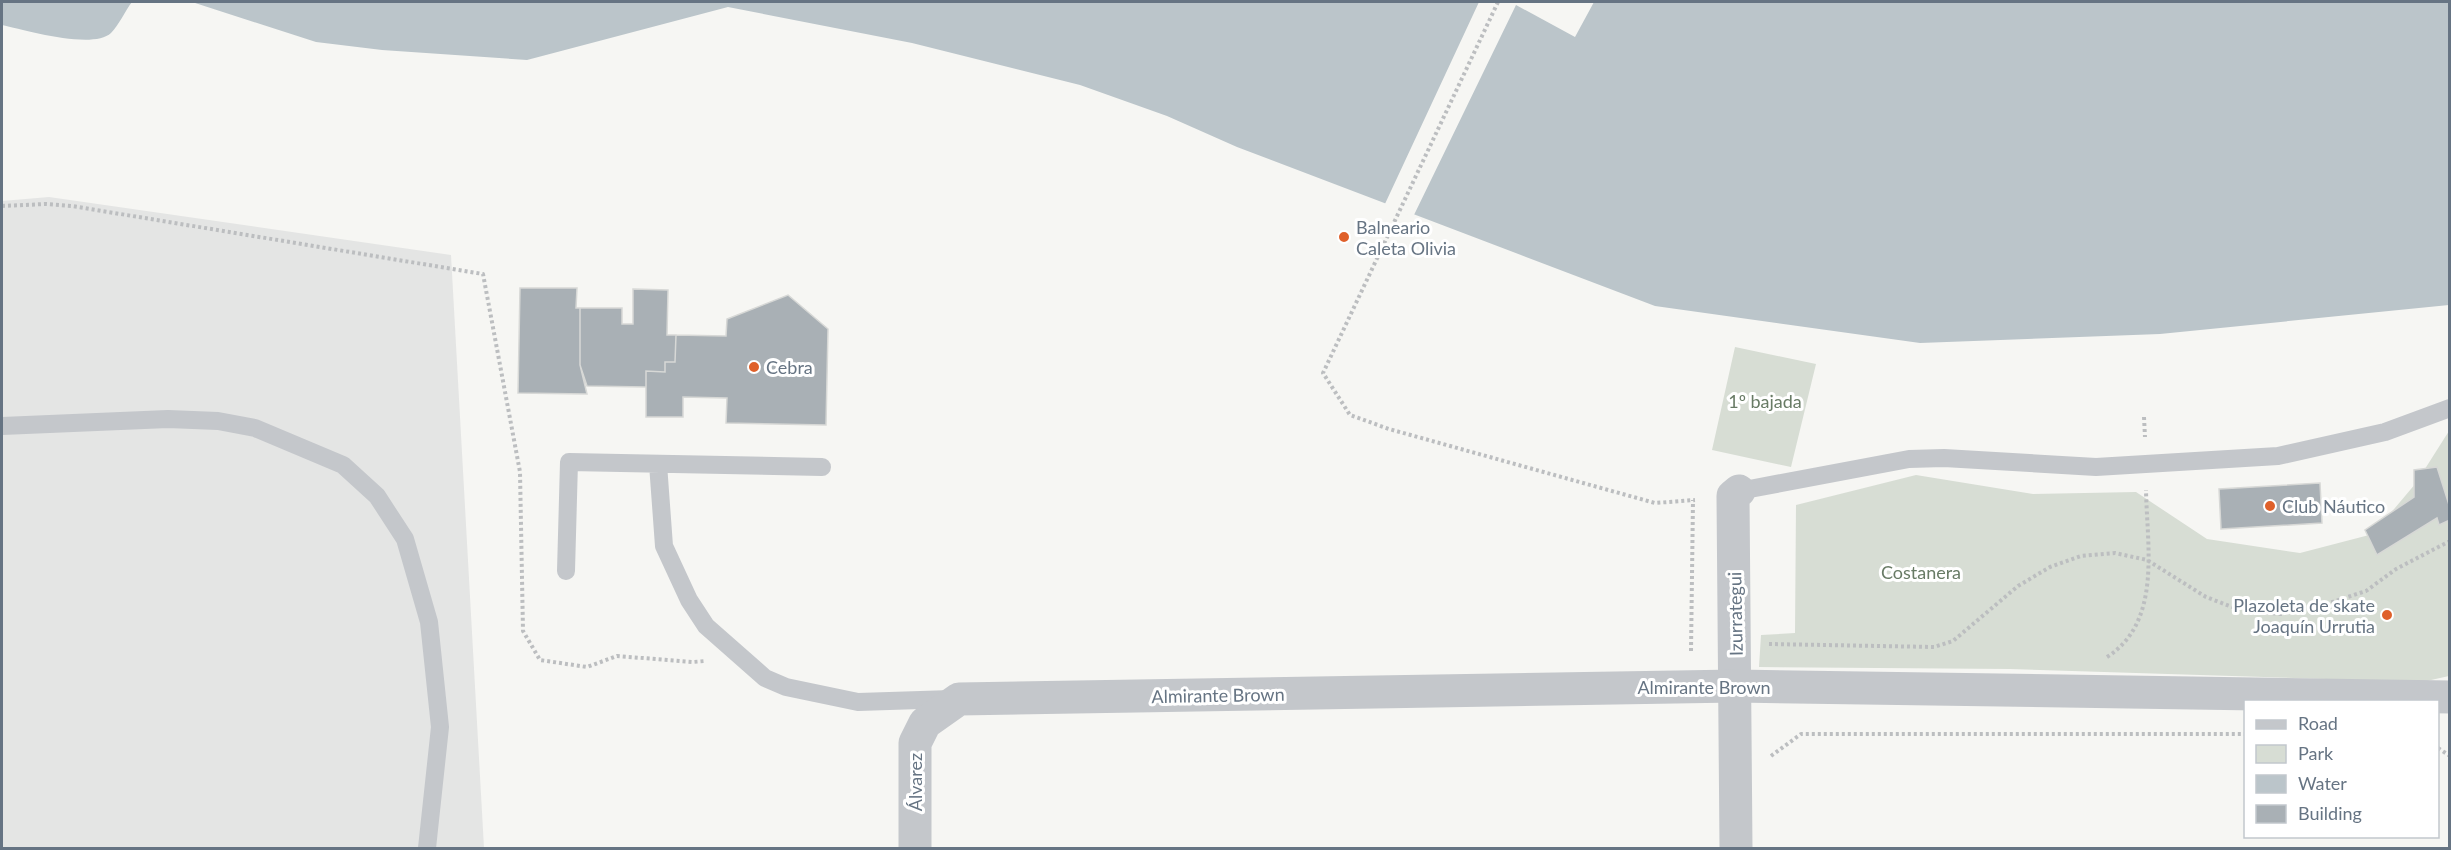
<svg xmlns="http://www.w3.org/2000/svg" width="2451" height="850" viewBox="0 0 2451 850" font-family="Lato,sans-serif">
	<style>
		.built { fill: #e4e5e4 }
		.green { fill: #d7ddd4 }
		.water { fill: #bbc5ca }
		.pier { fill: #f6f6f3 }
		.building { fill: #a9b0b5; stroke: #d7d8d6; stroke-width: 1.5 }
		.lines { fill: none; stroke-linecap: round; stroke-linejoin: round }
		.path { stroke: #bcbec0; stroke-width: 4; stroke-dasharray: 3 3; stroke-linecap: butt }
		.service { stroke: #c4c7cb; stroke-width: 18 }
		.minor { stroke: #c4c7cb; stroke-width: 33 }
		.tertiary { stroke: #c4c7cb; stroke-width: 33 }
		.poi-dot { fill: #df602a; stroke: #fff; stroke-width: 2 }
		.labels { text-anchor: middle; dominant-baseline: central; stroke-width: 6; stroke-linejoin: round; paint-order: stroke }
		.poi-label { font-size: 18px; fill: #667483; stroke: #fff; text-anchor: start }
		.park-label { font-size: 18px; fill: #687b65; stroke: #fff }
		.street-label { font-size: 18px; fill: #667483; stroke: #fff }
	</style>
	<rect width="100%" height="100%" fill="#f6f6f3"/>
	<path class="built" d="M49 197 451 255 484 848H2V201Z"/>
	<path class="green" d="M1735 347 1816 364 1791 467 1712 450Z
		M2449 431V676L2422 682 2010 669 1759 667 1761 635 1795 633 1796 505 1916 475 2033 494 2136 492 2207 539 2300 553 2373 534 2416 483Z"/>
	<path class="water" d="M2 2H132C125 11 119 25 111 33 93 50 25 30 2 25Z
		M192 2H2449V305L2160 334 1920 343 1655 306 1237 147 1167 116 1080 85 912 43 728 7 527 60 382 50 316 42Z"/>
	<path class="pier" d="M1479 2H1594L1575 37 1516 5 1413 217 1384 206Z"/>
	<path class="building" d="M520 288H577L576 308H580V365L587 394 518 393Z
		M633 289 668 290 667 335H676L675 362H665V372L646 371V387L587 386 580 365V308H622V324H633Z
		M788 295 828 329 826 425 726 423 727 398 683 397V417H646V371L665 372V362H675L676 335 726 336 727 319Z
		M2437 467 2450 508V520L2439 525 2437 518 2377 555 2365 530 2414 497V470Z
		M2320 483 2322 523 2221 529 2219 489Z"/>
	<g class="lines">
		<path class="path" d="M1498 2 1323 373 1350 415 1389 429 1655 503 1695 500
			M2 206 46 204 72 206 483 274 520 472 523 631 540 660 587 667 617 656 693 662 705 661
			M2144 417 2145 437
			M1769 644 1934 647 1953 641 2018 586 2050 567 2081 556 2115 553 2147 560 2206 597 2240 610 2281 614 2320 606 2366 591 2396 569 2450 541
			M1691 651 1693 500
			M2107 657C2162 622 2147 547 2146 490
			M2438 748 2450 756
			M1771 756 1801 734H2246"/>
		<path class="service" d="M2 426 168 419 218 421 255 428 343 465 377 496 405 539 429 622 440 727 427 848
			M658 464 664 546 689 600 706 626 765 678 786 687 858 702 952 699
			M1739 491 1909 459 1944 458 2096 467 2278 456 2385 432 2450 408
			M566 571 569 462 822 467"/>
		<path class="minor" d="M1736 848 1733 496 1739 491"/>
		<path class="tertiary" d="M915 848V743L925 723 959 699 1736 686 2450 697"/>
	</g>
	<g class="poi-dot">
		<circle cx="1344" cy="237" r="6"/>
		<circle cx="754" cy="367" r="6"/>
		<circle cx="2270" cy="506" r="6"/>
		<circle cx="2387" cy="615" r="6"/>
	</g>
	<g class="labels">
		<g class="poi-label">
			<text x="1356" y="227">Balneario<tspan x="1356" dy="21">Caleta Olivia</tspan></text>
			<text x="766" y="367">Cebra</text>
			<text x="2282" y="506">Club Náutico</text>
			<text x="2375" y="605" text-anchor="end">Plazoleta de skate<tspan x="2375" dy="21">Joaquín Urrutia</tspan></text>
		</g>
		<g class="park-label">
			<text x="1765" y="401">1º bajada</text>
			<text x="1921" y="572">Costanera</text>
		</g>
		<g class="street-label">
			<text transform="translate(1735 614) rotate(-91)">Izurrategui</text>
			<text x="1704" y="687">Almirante Brown</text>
			<text transform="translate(1218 695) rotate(-1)">Almirante Brown</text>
			<text transform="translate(915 782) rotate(-90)">Álvarez</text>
		</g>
	</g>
	<rect width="2451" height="850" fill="none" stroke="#667483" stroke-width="6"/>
	<rect x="2244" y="700" width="195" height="138" fill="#ffffff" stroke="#c2c7cd" stroke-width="1.5"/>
	<rect x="2256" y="720" width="30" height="9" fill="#c4c7cb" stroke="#c2c7cd" stroke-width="1.5"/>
	<text x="2298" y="730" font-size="18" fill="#667483">Road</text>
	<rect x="2256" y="745" width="30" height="18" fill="#d7ddd4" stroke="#c2c7cd" stroke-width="1.5"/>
	<text x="2298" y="760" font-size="18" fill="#667483">Park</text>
	<rect x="2256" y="775" width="30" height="18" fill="#bbc5ca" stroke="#c2c7cd" stroke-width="1.5"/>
	<text x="2298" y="790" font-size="18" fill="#667483">Water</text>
	<rect x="2256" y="805" width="30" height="18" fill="#a9b0b5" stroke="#c2c7cd" stroke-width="1.5"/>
	<text x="2298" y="820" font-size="18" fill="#667483">Building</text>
</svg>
